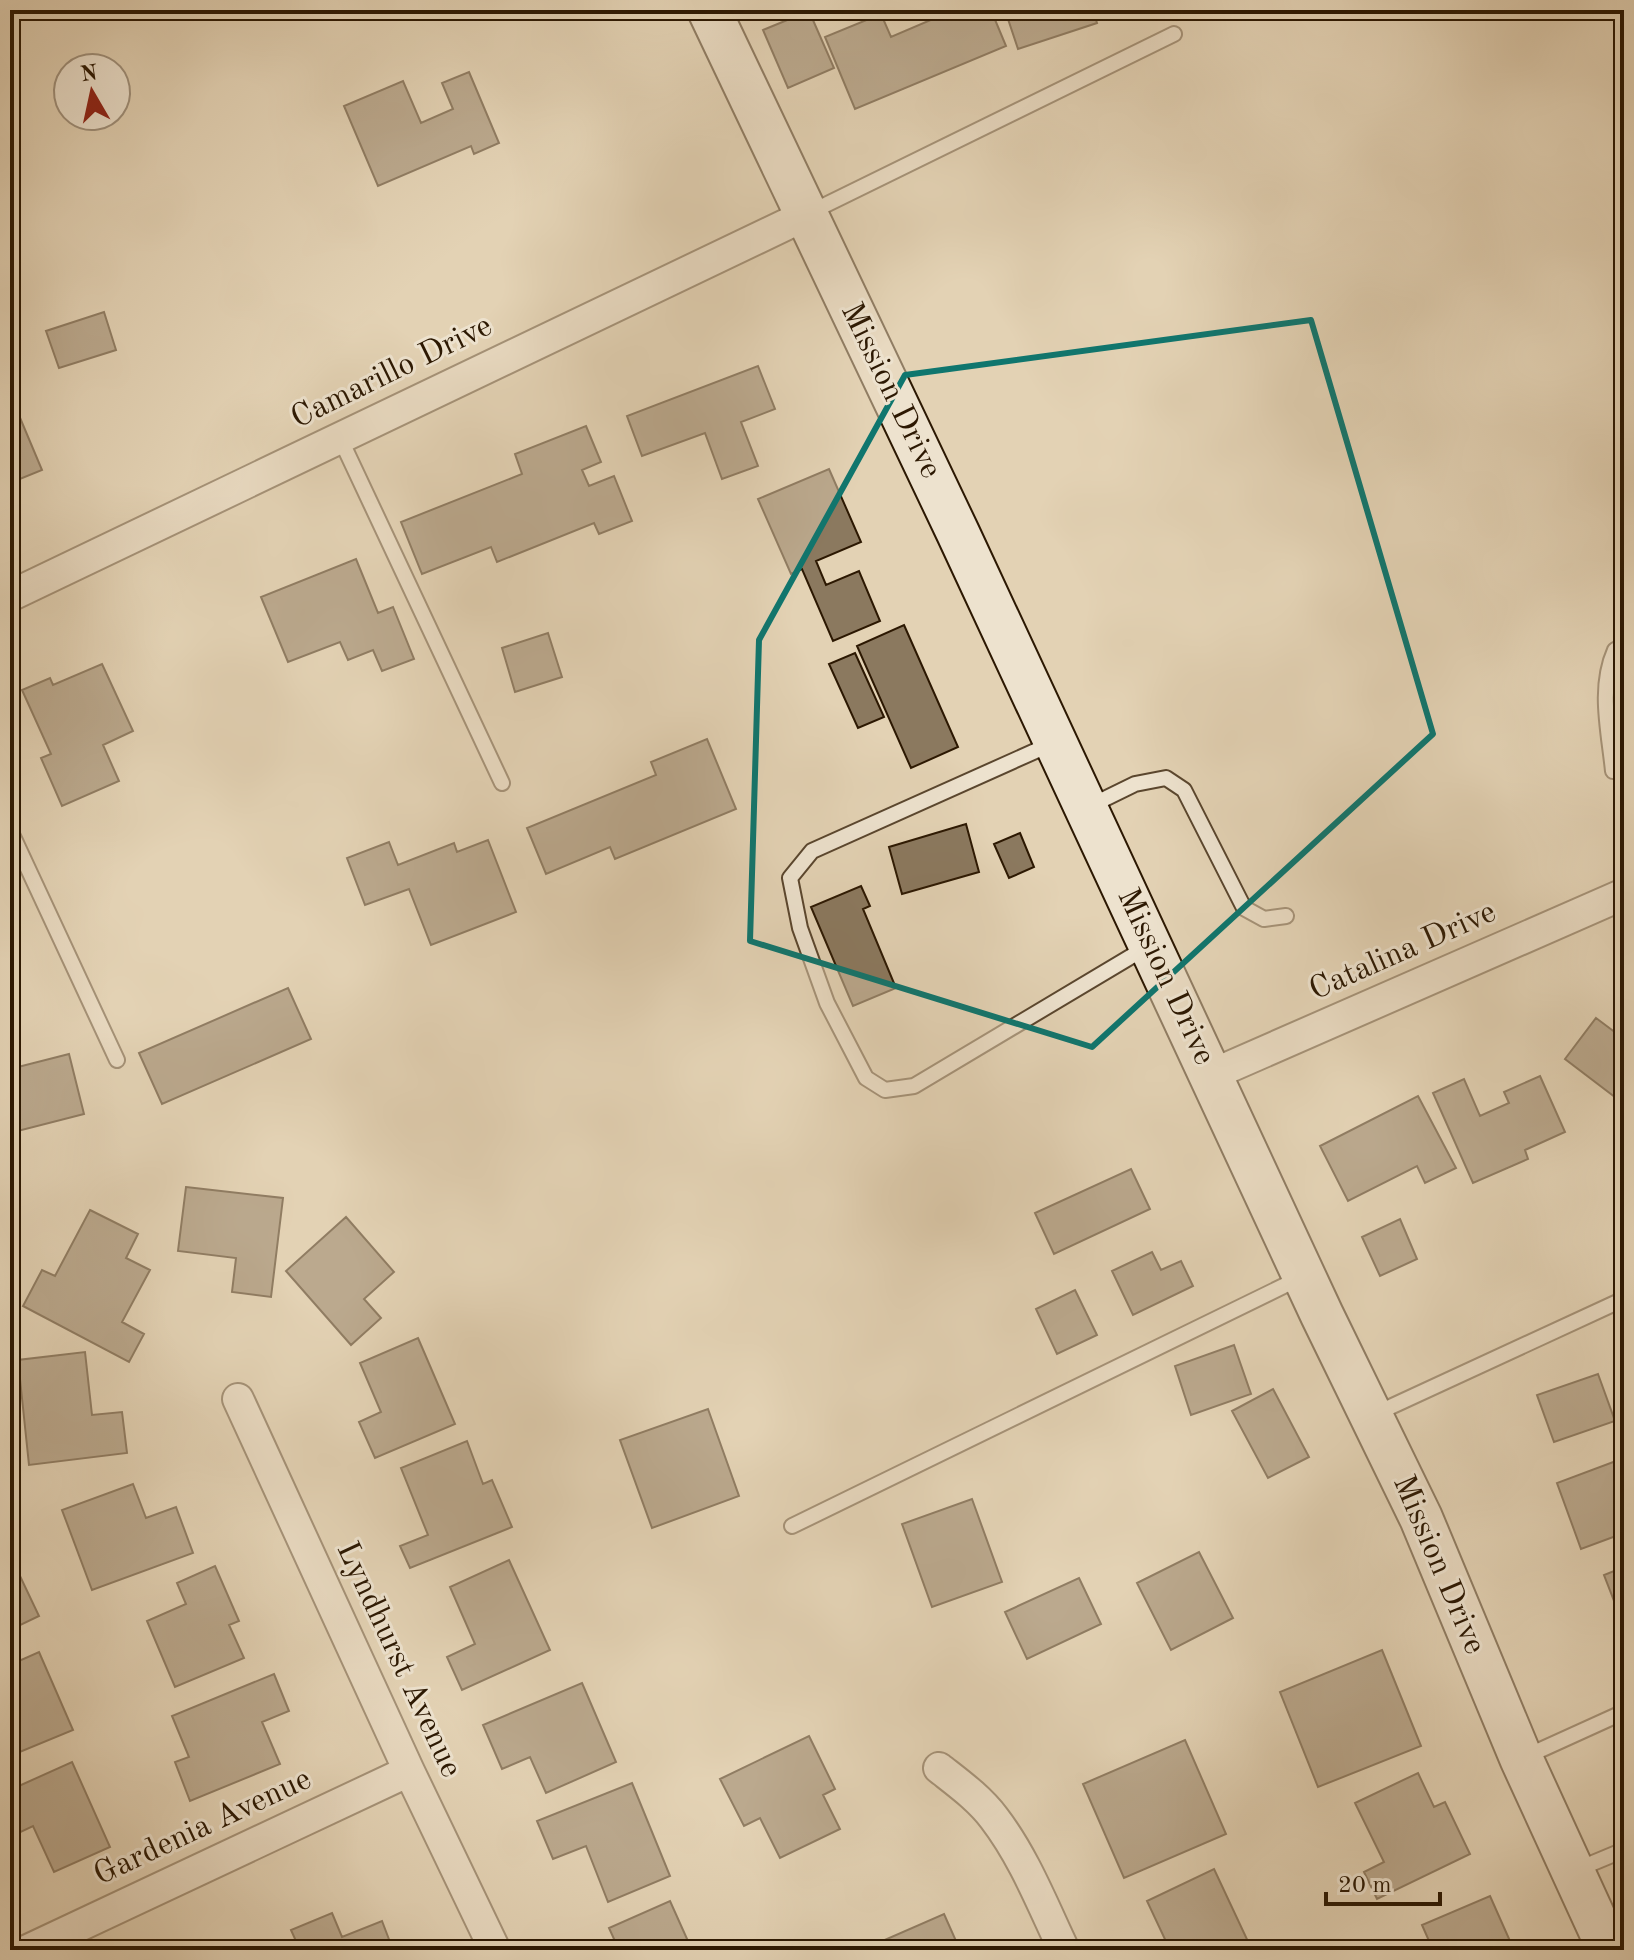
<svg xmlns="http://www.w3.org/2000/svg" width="1634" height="1960" viewBox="0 0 1634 1960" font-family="'Old Standard TT',serif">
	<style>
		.building { fill: #8b795f; stroke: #2c1802; stroke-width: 2 }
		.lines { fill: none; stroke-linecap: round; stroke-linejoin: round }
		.lane-casing { stroke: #5a462e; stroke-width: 18 }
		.street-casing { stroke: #5a462e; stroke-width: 34 }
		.secondary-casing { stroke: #2c1802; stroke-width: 46 }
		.lane { stroke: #ede2ce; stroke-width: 14 }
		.street { stroke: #ede2ce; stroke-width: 30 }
		.secondary { stroke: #ede2ce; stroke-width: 42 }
		.marked { fill: none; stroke: #0f766e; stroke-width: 6; stroke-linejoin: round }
		.labels { text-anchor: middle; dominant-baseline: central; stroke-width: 6; stroke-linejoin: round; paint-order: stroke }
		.street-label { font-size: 32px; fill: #2c1802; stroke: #ede2ce }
	</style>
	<rect width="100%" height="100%" fill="#e3d2b4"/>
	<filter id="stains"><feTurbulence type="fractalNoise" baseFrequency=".0025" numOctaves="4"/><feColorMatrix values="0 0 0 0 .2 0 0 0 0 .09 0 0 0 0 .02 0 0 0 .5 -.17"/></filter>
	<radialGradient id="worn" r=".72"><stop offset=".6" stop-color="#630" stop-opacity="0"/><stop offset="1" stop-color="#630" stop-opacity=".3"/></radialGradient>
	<path class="building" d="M954 10H991L1006 46 855 109 825 37 881 14 891 37Z
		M1005 10H1093L1097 23 1018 49Z
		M809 11 834 68 788 88 763 30Z
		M469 72 499 143 474 154 471 146 378 186 344 106 403 81 421 123 453 109 442 83Z
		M104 312 116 350 59 368 46 331Z
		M758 366 775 409 741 422 758 466 722 479 705 433 642 456 627 416Z
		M10 394 42 470 10 483Z
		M586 426 601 462 582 470 589 486 614 476 632 521 599 534 594 523 497 562 491 547 422 574 401 522 522 474 515 454Z
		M829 469 861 542 816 561 826 585 859 571 880 621 833 641 802 569 791 574 758 499Z
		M356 559 378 613 393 607 414 659 382 671 373 650 348 660 340 642 288 662 261 597Z
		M904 625 958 747 911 768 857 646Z
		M548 633 562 677 515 692 502 648Z
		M855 653 884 717 858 728 829 664Z
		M102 664 133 731 103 745 119 781 62 806 41 758 51 754 22 690 50 678 53 685Z
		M707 739 736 809 615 859 610 847 546 874 527 828 656 775 651 762Z
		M966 824 979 872 902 894 889 847Z
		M1020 833 1034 867 1009 878 994 844Z
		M488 840 516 912 431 945 409 889 365 905 347 858 389 842 398 865 454 843 457 852Z
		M861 886 870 906 863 909 896 988 853 1006 811 907Z
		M288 988 311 1039 162 1104 139 1053Z
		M1596 1018 1624 1039V1104L1565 1059Z
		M69 1054 84 1114 10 1133V1069Z
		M1540 1076 1565 1132 1525 1150 1528 1159 1473 1183 1433 1093 1464 1079 1480 1116 1509 1103 1504 1092Z
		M1418 1096 1456 1168 1425 1183 1417 1166 1348 1201 1320 1146Z
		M1131 1169 1150 1209 1054 1254 1035 1213Z
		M186 1187 283 1198 271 1297 232 1292 236 1258 178 1251Z
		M90 1210 138 1234 126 1258 150 1270 122 1322 144 1334 129 1362 23 1306 42 1270 55 1276Z
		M346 1217 394 1272 364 1299 381 1318 351 1345 286 1271Z
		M1400 1219 1417 1259 1380 1276 1362 1237Z
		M1152 1252 1161 1270 1181 1261 1193 1286 1133 1315 1112 1271Z
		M1075 1290 1097 1335 1057 1354 1036 1309Z
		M418 1338 455 1424 375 1458 359 1422 381 1412 360 1363Z
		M1234 1345 1251 1394 1191 1415 1175 1366Z
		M85 1352 92 1415 122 1412 127 1453 29 1465 18 1360Z
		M1598 1374 1615 1421 1554 1442 1537 1395Z
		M1273 1389 1309 1457 1268 1478 1232 1411Z
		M708 1409 739 1496 652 1528 620 1440Z
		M467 1441 483 1484 492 1480 512 1527 410 1568 400 1546 428 1535 401 1468Z
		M1624 1458V1533L1581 1549 1557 1483Z
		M133 1484 146 1518 176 1507 193 1553 92 1590 62 1510Z
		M972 1499 1002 1582 932 1607 902 1524Z
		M1199 1552 1233 1618 1171 1650 1137 1583Z
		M10 1555 39 1616 10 1630Z
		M509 1560 550 1650 462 1690 447 1657 475 1644 450 1587Z
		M215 1566 239 1621 229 1625 244 1658 175 1687 147 1621 186 1604 177 1583Z
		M1624 1567V1608L1618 1611 1604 1575Z
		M1079 1578 1101 1624 1027 1659 1005 1612Z
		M1382 1650 1421 1746 1318 1787 1280 1692Z
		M39 1652 73 1730 10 1756V1665Z
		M274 1674 289 1711 262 1722 280 1764 190 1801 175 1762 189 1757 172 1716Z
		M582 1683 616 1762 546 1793 530 1757 502 1769 483 1725Z
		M809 1736 835 1789 823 1795 840 1829 780 1858 760 1818 744 1826 720 1779Z
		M1185 1740 1226 1834 1124 1878 1083 1784Z
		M72 1762 110 1847 54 1872 33 1826 10 1837V1790Z
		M1418 1773 1434 1807 1445 1802 1470 1854 1377 1899 1364 1872 1384 1862 1355 1803Z
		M632 1783 670 1876 608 1902 586 1846 553 1859 537 1821Z
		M1214 1869 1252 1950H1170L1147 1901Z
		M1490 1896 1514 1950H1433L1422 1925Z
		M670 1901 692 1950H619L609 1928Z
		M332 1913 342 1937 382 1921 393 1950H300L291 1930Z
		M944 1914 960 1950H884L880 1942Z"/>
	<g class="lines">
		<g class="lane-casing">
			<path id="lane" d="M809 213 1174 34
				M340 438 502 783
				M1051 744 812 851 790 878 800 928 827 1003 866 1078 885 1090 914 1086 1147 947
				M1613 771C1609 731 1598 688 1615 650L1624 645
				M1088 807 1135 784 1166 778 1184 790 1244 908 1264 919 1286 916
				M10 830 117 1060
				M1375 1414 1624 1299
				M792 1526 1302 1277
				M1525 1757 1624 1712
				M1576 1870 1624 1850"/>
		</g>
		<g class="street-casing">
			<path id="street" d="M10 596 806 215
				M1211 1075 1624 894
				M238 1399 409 1771 495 1950
				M939 1768C958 1783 979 1798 994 1818 1024 1857 1043 1906 1064 1950
				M28 1950 409 1771"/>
		</g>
		<g class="secondary-casing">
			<path id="secondary" d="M709 10 958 533 1322 1315 1421 1518 1521 1758 1609 1950"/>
		</g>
		<use href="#lane" class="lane"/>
		<use href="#street" class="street"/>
		<use href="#secondary" class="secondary"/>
	</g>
	<path d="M0 0H1634V1960H0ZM1311 320 1433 734 1092 1047 750 941 759 640 905 375Z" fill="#e3d2b4" fill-opacity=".55" fill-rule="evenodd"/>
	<path class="marked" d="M1311 320 1433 734 1092 1047 750 941 759 640 905 375Z"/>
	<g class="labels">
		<g class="street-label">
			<text transform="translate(392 373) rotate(-26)">Camarillo Drive</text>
			<text transform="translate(890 391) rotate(64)">Mission Drive</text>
			<text transform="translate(1403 952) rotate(-24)">Catalina Drive</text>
			<text transform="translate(1165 977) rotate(65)">Mission Drive</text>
			<text transform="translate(1438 1565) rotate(67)">Mission Drive</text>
			<text transform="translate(398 1660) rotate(65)">Lyndhurst Avenue</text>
			<text transform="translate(203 1828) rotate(-25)">Gardenia Avenue</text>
		</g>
	</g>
	<rect width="1634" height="1960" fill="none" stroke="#e3d2b4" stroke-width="40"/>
	<rect x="12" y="12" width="1610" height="1936" fill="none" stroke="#2c1802" stroke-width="4"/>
	<rect x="20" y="20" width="1594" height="1920" fill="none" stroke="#2c1802" stroke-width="2"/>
	<g transform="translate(92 92) rotate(351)"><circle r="38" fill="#ede2ce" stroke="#a0917c" stroke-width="2"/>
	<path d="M0-6L14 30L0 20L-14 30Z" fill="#8f2418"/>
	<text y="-12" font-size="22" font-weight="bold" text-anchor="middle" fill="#2c1802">N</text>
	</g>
	<path d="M1326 1892v12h114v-12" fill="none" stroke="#2c1802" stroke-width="4"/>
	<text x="1338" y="1892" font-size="24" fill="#2c1802" stroke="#ede2ce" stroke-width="6" paint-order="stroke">20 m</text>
	<rect width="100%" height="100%" filter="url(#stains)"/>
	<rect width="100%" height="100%" fill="url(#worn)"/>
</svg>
